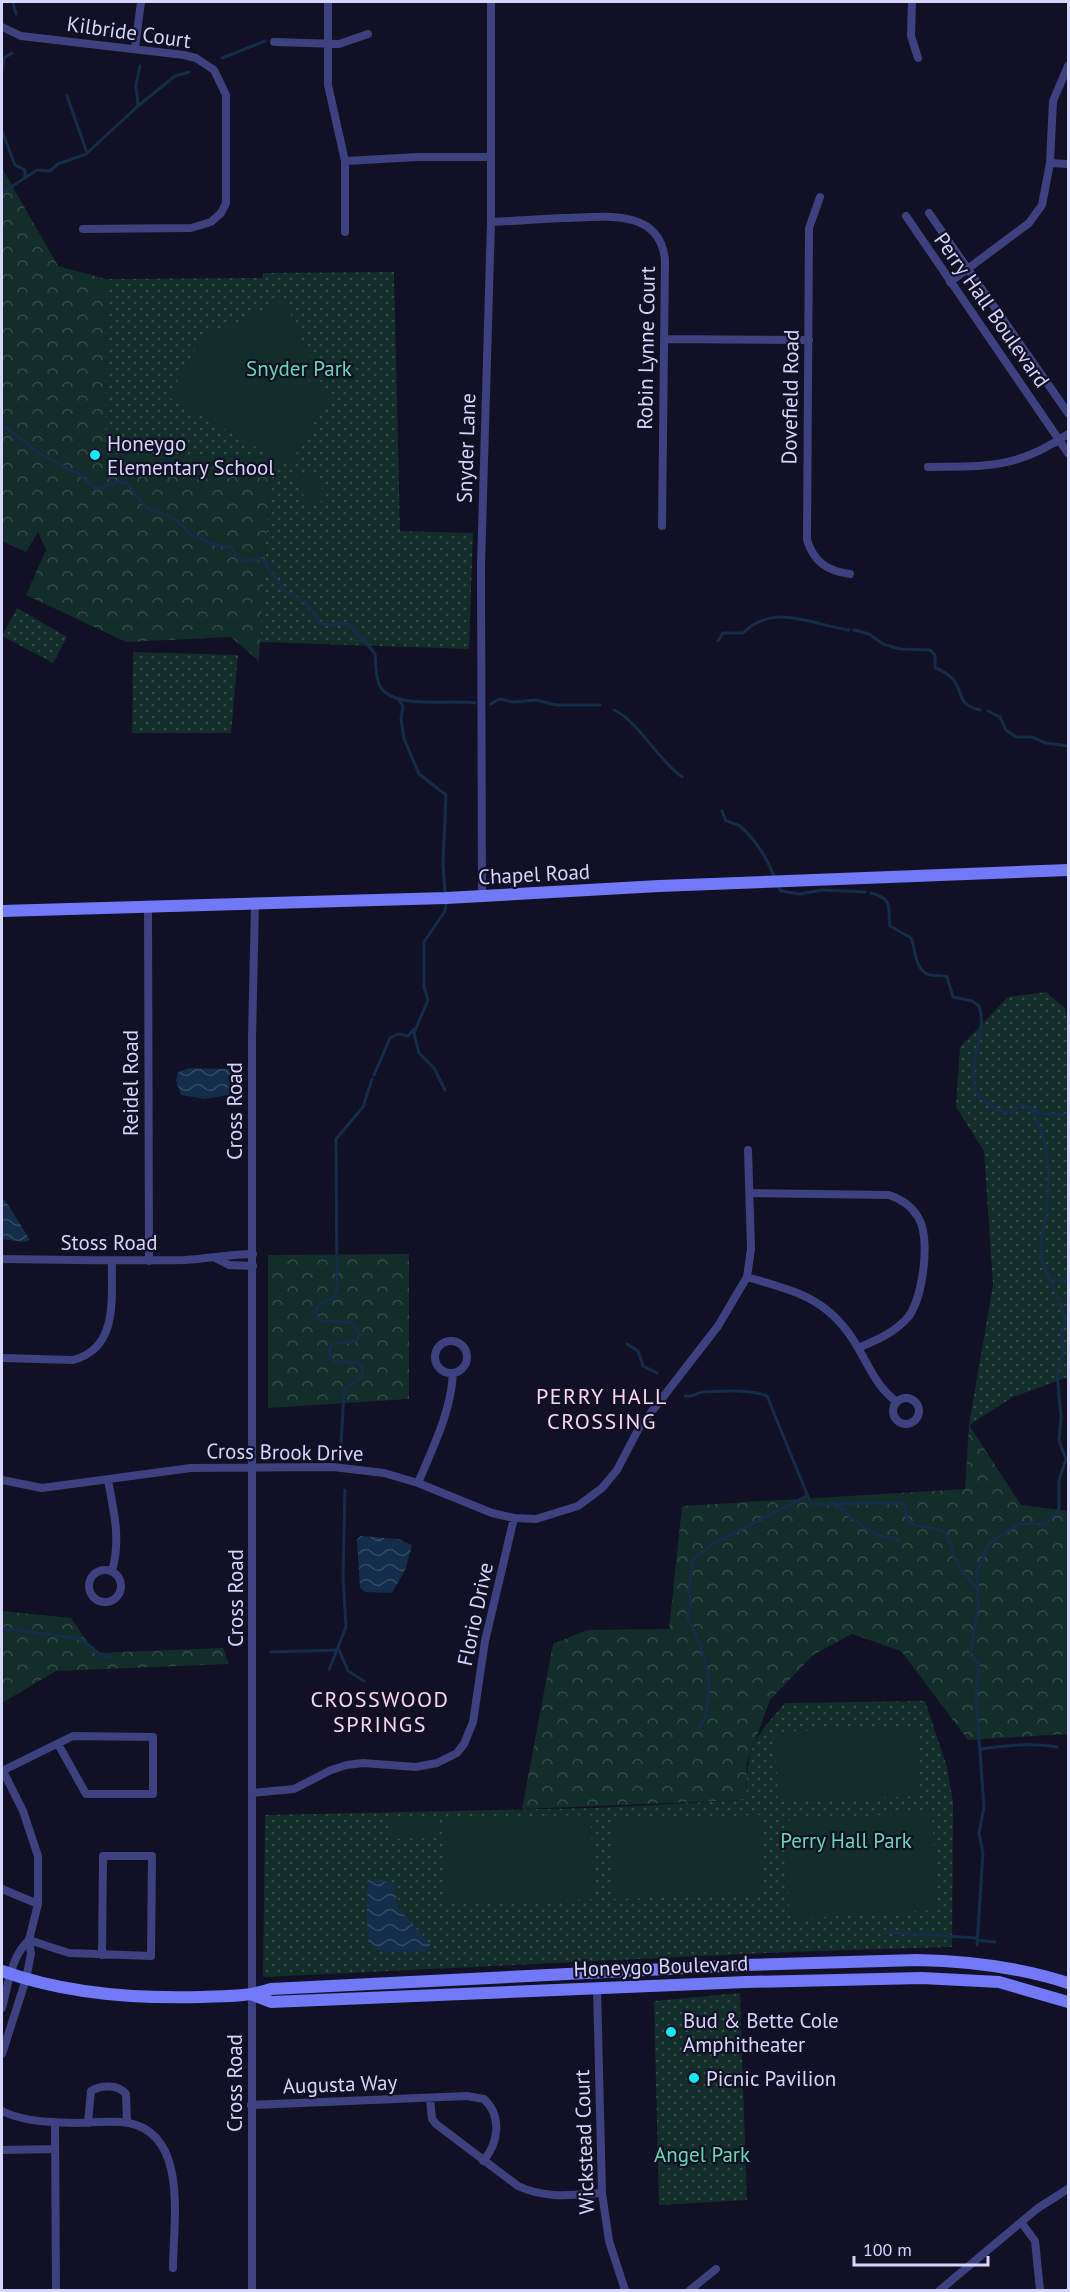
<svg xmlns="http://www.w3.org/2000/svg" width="1070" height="2292" viewBox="0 0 1070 2292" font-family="'PT Sans',sans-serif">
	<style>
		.grass { fill: url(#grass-dots) }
		.forest { fill: url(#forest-crowns) }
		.pitch { fill: #132d2a }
		.water { fill: url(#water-waves) }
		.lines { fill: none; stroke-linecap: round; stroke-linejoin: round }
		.stream { stroke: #132d4a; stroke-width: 3 }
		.street { stroke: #3e4180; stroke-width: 8 }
		.secondary { stroke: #7179f7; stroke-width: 12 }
		.poi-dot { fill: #0eecef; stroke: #111024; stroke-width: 2 }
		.labels { text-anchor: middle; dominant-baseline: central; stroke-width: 4.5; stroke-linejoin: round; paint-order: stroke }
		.street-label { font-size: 21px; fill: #d6d5fd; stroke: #111024 }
		.park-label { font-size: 21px; fill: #65d9b2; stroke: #111024 }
		.poi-label { font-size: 21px; fill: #d6d5fd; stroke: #111024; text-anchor: start }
		.neighbourhood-label { font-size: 22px; letter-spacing: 1.5px; fill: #fdd7f2; stroke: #111024 }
	</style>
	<defs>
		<pattern id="grass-dots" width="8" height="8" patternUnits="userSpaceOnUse" patternTransform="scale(1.5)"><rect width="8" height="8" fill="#132d2a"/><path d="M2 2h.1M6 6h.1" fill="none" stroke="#354b4a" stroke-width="1.8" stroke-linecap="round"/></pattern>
		<pattern id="forest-crowns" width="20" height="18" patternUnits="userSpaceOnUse" patternTransform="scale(1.5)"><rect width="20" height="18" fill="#132d2a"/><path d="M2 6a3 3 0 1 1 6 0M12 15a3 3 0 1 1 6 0" fill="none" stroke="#354b4a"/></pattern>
		<pattern id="water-waves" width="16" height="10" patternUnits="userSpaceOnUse" patternTransform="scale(1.5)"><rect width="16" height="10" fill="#132d4a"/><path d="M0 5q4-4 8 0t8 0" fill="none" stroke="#354b65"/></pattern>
	</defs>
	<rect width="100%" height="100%" fill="#111024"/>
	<path class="grass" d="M394 272 400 531 473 533 469 649 260 642 271 458 105 452 106 279 262 278 263 273Z
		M17 608 67 637 53 663 2 636Z
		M133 652 238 655 231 733H132Z
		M1046 992 1065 1008 1068 1023V1377L1013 1397 969 1425 993 1285 984 1151 956 1107 960 1047 1008 997Z
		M925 1701 947 1767 953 1802 952 1947 787 1952 263 1977 265 1815 595 1808 746 1800C748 1746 750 1743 785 1703Z
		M740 1993 747 2200 659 2205 654 2001Z"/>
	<path class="forest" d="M2 168 58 266 106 279 105 452 271 458 259 661 231 637 126 642 26 595 46 550 38 532 26 552 2 541Z
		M409 1254V1399L268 1408V1255Z
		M969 1425 1021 1505 1068 1511V1734L968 1740 901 1651 852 1634 813 1655 770 1700 747 1763 746 1800 522 1809 553 1644 587 1630 669 1629 682 1506 965 1489Z
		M2 1611 71 1618 95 1653 223 1648 229 1664 56 1671 2 1703Z"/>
	<path class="pitch" d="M284 300 318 375 308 380 331 394 289 466 168 397 210 324 221 330Z
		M313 469 326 499 309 507 295 477Z
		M918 1726 920 1796 778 1802 775 1732Z
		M932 1812 937 1910 790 1919 784 1821Z
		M591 1815 593 1899 444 1903 442 1819Z
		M762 1815 764 1895 614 1899 612 1819Z
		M388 1816H436V1838L388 1839Z"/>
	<path class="water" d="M189 1068 231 1069 229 1095 205 1099 181 1095 176 1081 178 1072Z
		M2 1198 7 1203 30 1240 24 1242 2 1239Z
		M360 1536 398 1539 412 1545 406 1568 392 1593 365 1592 360 1588 357 1540Z
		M376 1879 394 1884 398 1908 432 1946 428 1951C416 1952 380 1955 372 1947 365 1940 367 1897 368 1886V1882Z"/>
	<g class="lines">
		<path class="stream" d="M13 2 16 14
			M222 58 265 41
			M2 72 4 58 12 53
			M67 96 87 153
			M138 106 136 85 140 66
			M2 131 15 165 25 170V177
			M2 193 37 170 50 171 58 164 86 154 138 106 175 76 189 72
			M2 427 7 428 40 454 79 474 96 489 117 482 126 483 147 508 175 519 191 534 209 543 232 548 236 557 242 561 262 559 285 592 306 603 320 623 330 625 346 623C351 626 371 648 375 654 376 663 375 677 380 686 392 710 452 699 475 703
			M854 630 869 634 883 644 900 649 930 650 935 655V667C942 672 951 674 955 682 964 698 959 705 980 710
			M718 641 723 633H743C774 602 812 625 849 630
			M398 699 403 706 401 719 404 739
			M491 704 499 699 514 702 536 700 556 705H600
			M614 710C638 721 657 759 682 777
			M988 711 1000 717 1006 730 1016 737H1032L1046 743 1068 746
			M405 741 419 774 446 795 443 863 445 893
			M722 811 726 821C731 823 736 823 740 826 756 840 768 860 775 879
			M777 885 781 891 799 894 822 890 865 892
			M871 893C895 899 887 909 890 926L911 938C916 950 914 967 927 974 933 977 940 974 947 977L953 997 972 1001 979 1006C989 1034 963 1067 978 1096L997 1110 1012 1113 1021 1104 1044 1114 1068 1115
			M374 1075 390 1038 398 1034 408 1036 414 1029
			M445 1090 434 1068 419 1053 414 1033 428 1000 424 987V942L445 911 446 903
			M1031 1109C1049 1139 1051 1172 1047 1207 1045 1226 1037 1246 1044 1266 1049 1283 1063 1302 1065 1321 1065 1325 1061 1329 1062 1334 1062 1345 1066 1349 1061 1360
			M1051 1280H1068
			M627 1344 638 1351 643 1366 657 1373
			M685 1396C692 1398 695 1393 703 1392 723 1391 748 1389 767 1396L811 1504 901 1503 905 1507 908 1522C919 1528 939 1528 944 1532 950 1538 952 1549 954 1556 956 1564 970 1581 975 1587
			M341 1446 344 1390 361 1377 363 1370 359 1363 333 1361 329 1352 332 1344 356 1341 360 1335 351 1322 322 1321 317 1317C313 1304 324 1302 334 1297L337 1290 336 1139 363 1107 372 1079
			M834 1502C851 1518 872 1538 895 1538L900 1542
			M2 1628 81 1639 102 1656 111 1657
			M339 1650 348 1671 364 1681
			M271 1652 339 1650
			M329 1670 346 1627 343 1577 345 1490
			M700 1727C719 1692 704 1648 687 1617L691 1602 689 1591 693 1559 714 1543 807 1496
			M980 1749C1005 1746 1031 1742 1057 1747
			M885 1932 977 1938
			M977 1940 995 1942
			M977 1945 983 1853 979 1833 984 1807 976 1697 979 1663 970 1656 978 1608 977 1572 988 1545 1018 1524H1046L1059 1509V1480L1066 1459 1059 1441 1061 1417 1057 1373 1060 1364"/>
		<path class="street" d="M328 2V85L345 161V232
			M912 2 911 36 918 58
			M2 27 21 36 184 55 196 58 214 70 226 95V203L221 213 211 222 191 228 83 229
			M274 42 339 44 368 34
			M135 48 141 2
			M345 161 417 157H490
			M1050 163 1068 164
			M820 197 809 228 807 540C814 562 827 571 850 574
			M929 213 1068 413
			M906 216 1068 453
			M491 222C515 221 540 219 564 218 603 217 660 207 665 260L662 526
			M950 282 1029 223 1042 205 1050 163 1053 101 1068 66
			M665 339 809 340
			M928 467C988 466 1016 469 1068 434
			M482 896 481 565 491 222V2
			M148 906 149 1261
			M750 1193 889 1195C901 1199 911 1205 918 1217 931 1238 923 1296 909 1316 896 1332 877 1340 858 1348
			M2 1259C63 1260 124 1261 185 1260 208 1259 230 1254 253 1254
			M217 1259 229 1265 253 1266
			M747 1277C797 1292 829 1298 857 1346 870 1368 876 1386 897 1402
			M435 1357a16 16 0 1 1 32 0a16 16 0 1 1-32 0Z
			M2 1358 73 1360C119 1348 111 1298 112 1261
			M893 1411a13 13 0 1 1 26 0a13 13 0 1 1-26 0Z
			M2 1480 42 1488 191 1468 333 1467 384 1473 418 1483 492 1513 514 1518 536 1519 578 1506 602 1488 617 1470 639 1428 718 1326 747 1277 751 1249 748 1150
			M108 1480C114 1512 121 1540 112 1571
			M418 1483C433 1447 451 1412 453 1373
			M89 1586a16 16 0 1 1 32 0a16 16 0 1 1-32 0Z
			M2 1771 73 1736 153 1737V1794H86L58 1744
			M252 1793 294 1789 331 1770 347 1765 363 1763 416 1767 437 1763 457 1753 464 1744 473 1722 485 1641 514 1518
			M2 1889 38 1904
			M29 1940 69 1953 151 1956 152 1856H103L102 1955
			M597 1988 602 2193 609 2241 625 2290
			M2 2008C8 1986 11 1956 29 1940
			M2 2054 26 1979 31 1954 29 1940 38 1904V1856L23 1811 3 1771
			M430 2099 432 2119 436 2124 518 2186C545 2199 573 2195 602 2193
			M251 2105 467 2096 484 2099C502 2116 499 2143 483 2161
			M2 2111C25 2122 48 2122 74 2123 91 2123 112 2120 129 2123 189 2135 173 2223 173 2268
			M55 2122 56 2290
			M88 2123 91 2091C101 2085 118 2084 126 2094L127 2122
			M2 2150 54 2149
			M1021 2222 1035 2241 1040 2290
			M252 2290V1038L255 904
			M690 2290 716 2269
			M940 2290 1038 2208 1068 2189"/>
		<path class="secondary" d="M2 911 446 898 659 886 1068 870
			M2 1971C66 1994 135 1999 202 1997 226 1996 248 1997 271 1989L745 1965 917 1960C969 1961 1019 1967 1068 1983
			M253 1995 271 2002 746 1982 922 1978 999 1982 1068 2002"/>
	</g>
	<g class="poi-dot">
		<circle cx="95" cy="455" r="6"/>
		<circle cx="671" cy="2032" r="6"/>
		<circle cx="694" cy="2078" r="6"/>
	</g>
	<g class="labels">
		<g class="street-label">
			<text transform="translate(129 32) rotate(8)">Kilbride Court</text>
			<text transform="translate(992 310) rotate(55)">Perry Hall Boulevard</text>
			<text transform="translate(646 348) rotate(-89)">Robin Lynne Court</text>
			<text transform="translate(790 397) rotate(-89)">Dovefield Road</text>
			<text transform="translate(466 448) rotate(-88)">Snyder Lane</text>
			<text transform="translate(534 874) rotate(-3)">Chapel Road</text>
			<text transform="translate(130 1083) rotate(-90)">Reidel Road</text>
			<text transform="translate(234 1111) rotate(-90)">Cross Road</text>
			<text x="109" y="1242">Stoss Road</text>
			<text transform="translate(285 1452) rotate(1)">Cross Brook Drive</text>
			<text transform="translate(235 1598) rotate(-90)">Cross Road</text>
			<text transform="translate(475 1614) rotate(-78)">Florio Drive</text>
			<text transform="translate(661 1966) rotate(-2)">Honeygo Boulevard</text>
			<text transform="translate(234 2083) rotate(-90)">Cross Road</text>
			<text transform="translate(340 2084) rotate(-2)">Augusta Way</text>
			<text transform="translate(584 2142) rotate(-92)">Wickstead Court</text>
		</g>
		<g class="park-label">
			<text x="299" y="368">Snyder Park</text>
			<text x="846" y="1840">Perry Hall Park</text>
			<text x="702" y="2154">Angel Park</text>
		</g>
		<g class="poi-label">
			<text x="107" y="443">Honeygo<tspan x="107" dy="24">Elementary School</tspan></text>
			<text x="683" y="2020">Bud &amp; Bette Cole<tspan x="683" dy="24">Amphitheater</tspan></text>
			<text x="706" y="2078">Picnic Pavilion</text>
		</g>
		<g class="neighbourhood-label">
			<text x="602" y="1396">PERRY HALL<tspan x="602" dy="25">CROSSING</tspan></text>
			<text x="380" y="1699">CROSSWOOD<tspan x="380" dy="25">SPRINGS</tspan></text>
		</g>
	</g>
	<rect width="1070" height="2292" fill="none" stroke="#d6d5fd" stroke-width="6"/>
	<path d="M854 2256v9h134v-9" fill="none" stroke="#d6d5fd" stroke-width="3"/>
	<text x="863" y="2256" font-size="18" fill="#d6d5fd" stroke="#111024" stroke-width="4.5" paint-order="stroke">100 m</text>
</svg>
